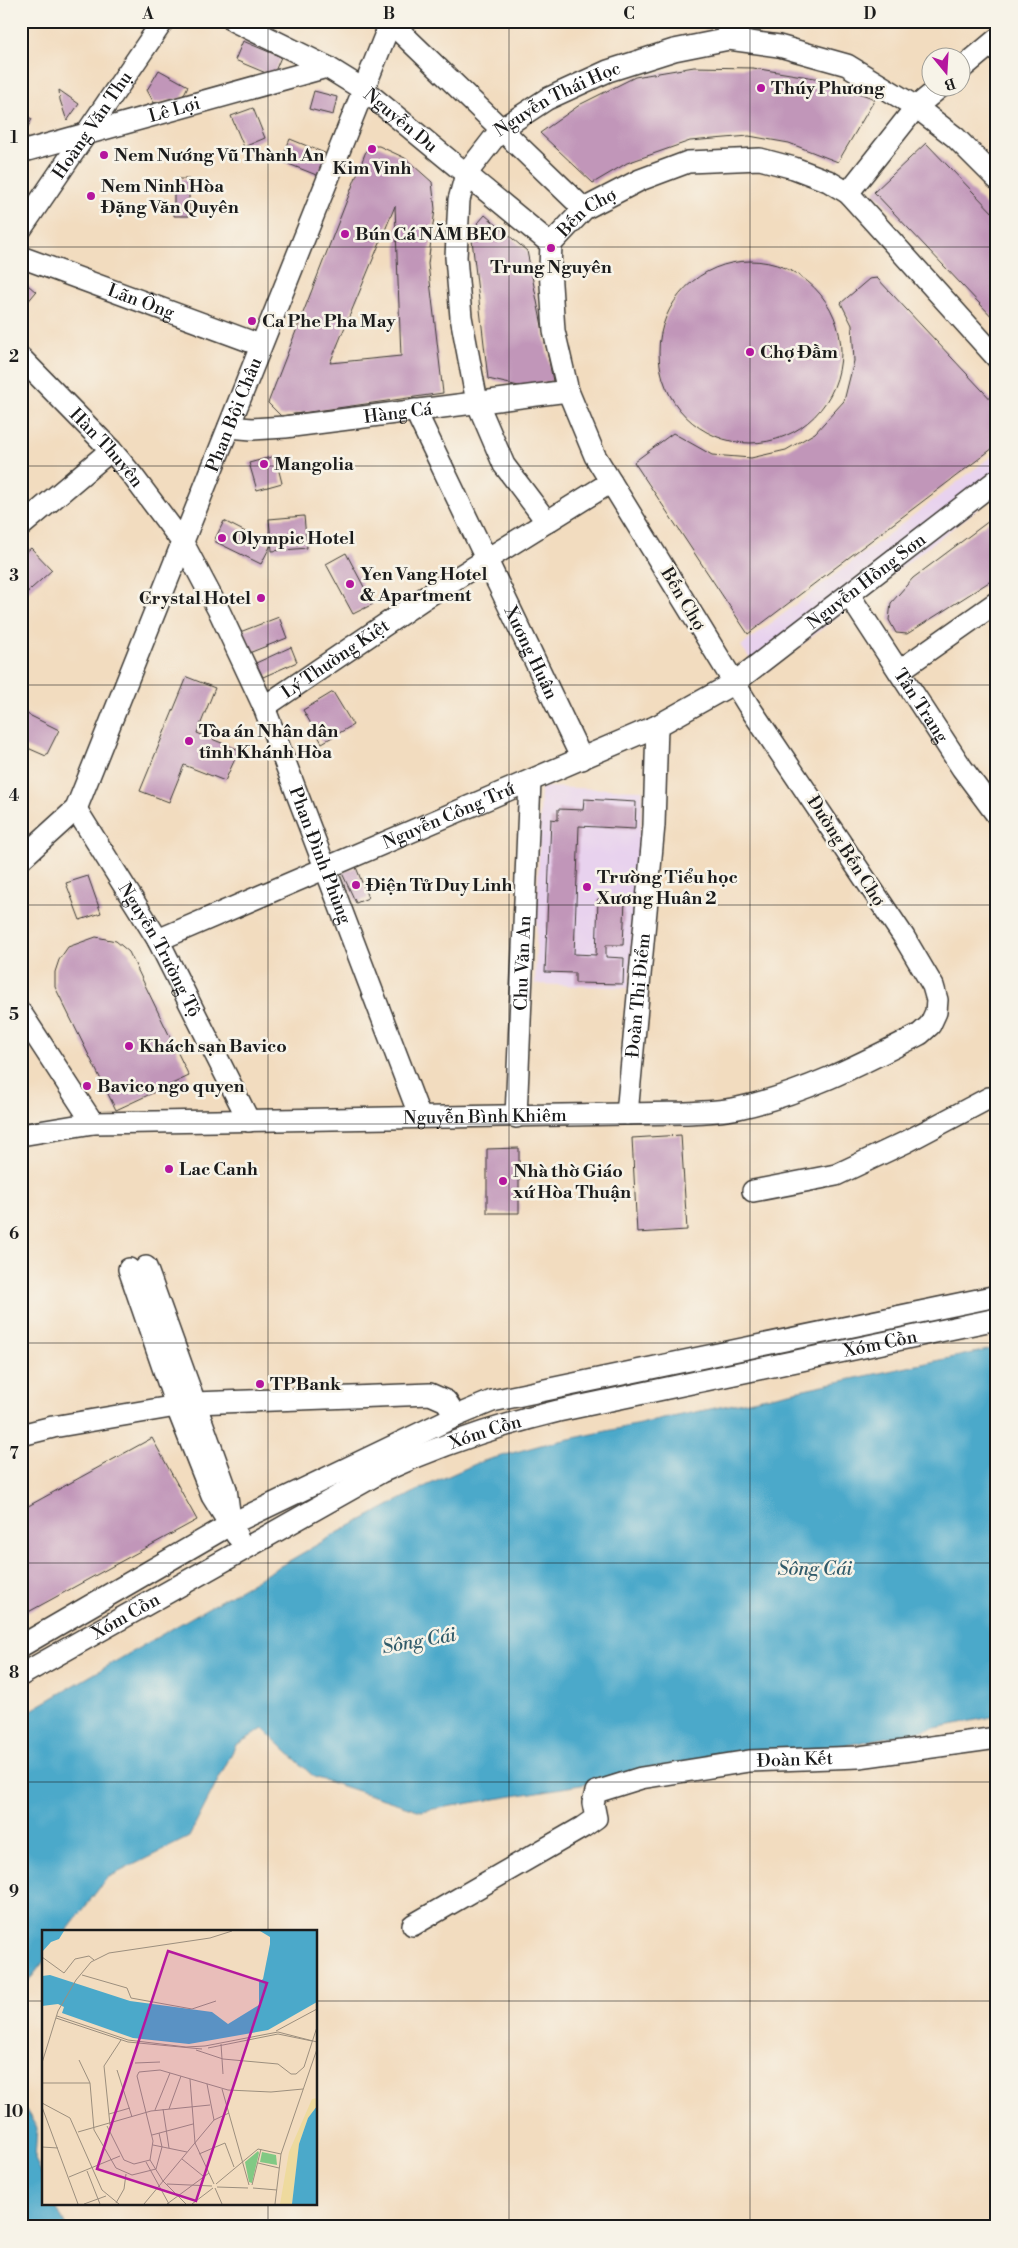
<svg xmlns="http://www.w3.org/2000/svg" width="1018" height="2248" viewBox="0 0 1018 2248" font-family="'Libre Bodoni',serif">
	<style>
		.built { fill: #e8d2ee }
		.water { fill: #4ba9ca; stroke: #346273 }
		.building { fill: #c196b9; fill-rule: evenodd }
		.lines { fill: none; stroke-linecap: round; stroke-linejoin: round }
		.minor-casing { stroke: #3c3934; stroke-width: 24 }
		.minor { stroke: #fff; stroke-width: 21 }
		.grid { fill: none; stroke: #1c1c1c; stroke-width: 1; stroke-opacity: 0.55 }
		.poi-dot { fill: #b5179e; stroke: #f7f3e8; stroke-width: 2 }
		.labels { text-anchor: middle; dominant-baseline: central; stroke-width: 5; stroke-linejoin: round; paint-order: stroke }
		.poi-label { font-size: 18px; font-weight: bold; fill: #1c1c1c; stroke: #f7f3e8; text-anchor: start }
		.street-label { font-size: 18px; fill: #1c1c1c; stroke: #f7f3e8 }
		.water-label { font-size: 19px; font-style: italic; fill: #315b6a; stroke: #f7f3e8 }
		.inset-road { fill: none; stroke: #9c8f7e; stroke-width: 1 }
		.view { fill: #b5179e; fill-opacity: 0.15; stroke: #b5179e; stroke-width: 2.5 }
		.inset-edge { fill: none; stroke: #1c1c1c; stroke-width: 2.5 }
		.neatline { fill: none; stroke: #1c1c1c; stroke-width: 2 }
		.grid-label { font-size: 16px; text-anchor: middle; font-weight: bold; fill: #1c1c1c }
	</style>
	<rect width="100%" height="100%" fill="#f7f3e8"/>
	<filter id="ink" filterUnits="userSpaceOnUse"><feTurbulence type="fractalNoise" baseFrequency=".02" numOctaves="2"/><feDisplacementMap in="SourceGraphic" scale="10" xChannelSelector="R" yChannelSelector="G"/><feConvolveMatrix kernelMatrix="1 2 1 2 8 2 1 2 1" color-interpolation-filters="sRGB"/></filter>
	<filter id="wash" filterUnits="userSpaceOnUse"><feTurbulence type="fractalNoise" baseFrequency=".0096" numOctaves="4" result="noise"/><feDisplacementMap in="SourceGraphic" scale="20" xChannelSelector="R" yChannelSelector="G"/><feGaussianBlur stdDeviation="1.12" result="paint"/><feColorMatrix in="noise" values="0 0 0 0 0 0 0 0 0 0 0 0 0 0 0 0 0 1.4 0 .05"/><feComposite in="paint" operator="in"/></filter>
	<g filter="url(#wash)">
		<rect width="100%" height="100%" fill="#f2dcbf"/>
		<path class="built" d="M997 452V494L762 675 741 646Z
			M541 787 643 790 629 988 535 984Z"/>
		<path class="water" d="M997 1348V1716L832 1748 685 1768 421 1811 314 1777 263 1729 236 1745 189 1837 107 1878 66 1932H44V1961L21 1991V1716L339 1532 428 1485 480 1462 541 1445Z
			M21 2102 37 2128 35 2159 44 2180V2204H55L66 2227H21Z"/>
		<g id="blocks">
			<path class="building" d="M243 41 281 57 273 76 235 60Z
				M694 67 753 68 821 79 875 99 838 162 789 143 749 136 690 141 627 163 593 183 540 133 581 104 635 77Z
				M159 70 188 86 182 98 154 103 147 90Z
				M59 90 79 104 67 121 60 100Z
				M314 91 337 97 333 115 309 109Z
				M253 108 265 138 244 147 231 116Z
				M21 113 32 119 23 136 21 135Z
				M290 139 327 154 319 176 281 161Z
				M926 143 997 217V322L874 192Z
				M368 146H379L405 158 432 182 435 209 428 264 443 393 281 416 268 403ZM395 206 401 356 330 363Z
				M174 179H189V216H174Z
				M485 215 527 251 553 381 523 387 488 379 471 231Z
				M659 352a91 91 0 1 1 182 0a91 91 0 1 1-182 0Z
				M877 278 997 406V445L748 634 634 462 673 433 712 455 751 458 786 450 815 433 844 401 854 361 852 325 841 303 869 279Z
				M21 279 36 292 21 310Z
				M275 456 282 483 257 490 249 463Z
				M997 515V577L907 634 896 633 889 620 891 603 913 578Z
				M304 516 307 548 272 551 269 519Z
				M224 521 271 545 261 564 214 541Z
				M31 548 52 570 21 598V556Z
				M346 553 373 604 353 614 326 564Z
				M279 617 287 638 249 653 240 632Z
				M291 647 297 662 263 677 256 663Z
				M187 677 215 688 197 733 239 750 225 781 184 765 169 802 140 791Z
				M333 692 353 725 322 743 303 710Z
				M21 711 59 730 46 756 21 745Z
				M584 799 636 802 635 829 579 826 574 954 596 955 598 899 625 900 623 945H606V957L624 958 623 984 575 983V973L545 972 551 819 558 820V809L583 810Z
				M356 867 368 898 356 903 342 873Z
				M88 876 101 913 80 920 66 883Z
				M96 937 116 941 129 952 189 1076 116 1110 55 987V972L59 960 68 947Z
				M681 1135 687 1230 637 1233 632 1138Z
				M519 1148V1213H487V1149Z
				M152 1438 197 1520 21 1616V1510Z"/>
		</g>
	</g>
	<g filter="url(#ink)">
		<use href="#blocks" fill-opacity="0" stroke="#3c3934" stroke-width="1"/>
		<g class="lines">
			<g class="minor-casing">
				<g id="minor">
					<path id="s1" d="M234 21 327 67 364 90 551 244"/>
					<path d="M389 21 584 209"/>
					<path d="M727 21 729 39"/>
					<path d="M960 70 997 39"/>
					<path id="s2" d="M21 152 327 67"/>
					<path d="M848 193 916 107 939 88"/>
					<path id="s3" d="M21 229 163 21"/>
					<path id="s4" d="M21 257 260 345"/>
					<path id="s5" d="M21 358 111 450 132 475 183 543 220 613 264 707 420 1117"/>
					<path id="s6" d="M415 410 582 759"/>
					<path id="s7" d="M229 427 252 429 285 427 568 391"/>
					<path id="s8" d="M547 522 504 465 477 402 461 317 456 257 459 200 466 174 501 129 547 99 608 71 674 50 729 39 779 46 847 65 916 107 955 137 997 179"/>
					<path d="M21 526 111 450"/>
					<path id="s9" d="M849 595 962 768 997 815"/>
					<path d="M899 671 997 602"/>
					<path id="s10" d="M264 707 423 599 611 482"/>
					<path id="s11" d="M76 809 158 940 249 1121"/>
					<path id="s12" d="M21 859 76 809 391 21"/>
					<path id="s13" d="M158 940 657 726 734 683 997 480"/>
					<path d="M21 1013 93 1123"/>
					<path id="s14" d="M627 1114 654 825 657 726"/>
					<path id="s15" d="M516 1117 530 781"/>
					<path id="s16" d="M21 1135 93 1123 684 1113C702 1112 721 1112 738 1108 803 1094 861 1064 920 1034L930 1025 936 1012 937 1000 933 986 904 937 748 705 595 456 568 391 554 331 550 269 551 244 584 209 640 180 688 162 760 159 794 168 828 181 848 193 997 358"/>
					<path d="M753 1191 836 1175 906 1142 989 1098"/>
					<path d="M146 1267 226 1489 230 1519"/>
					<path d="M129 1269 176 1405 212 1496 237 1536"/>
					<path d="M21 1435 53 1427 194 1403 430 1394 446 1401 456 1416"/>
					<path d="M21 1646 231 1524 456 1416 492 1401 997 1296"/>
					<path id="s17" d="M21 1675 381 1472C440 1445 496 1426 558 1411L997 1319"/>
					<path id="s18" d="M413 1925 583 1827 596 1818 593 1803 596 1792 641 1778 749 1761 859 1757 997 1738"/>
				</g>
			</g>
			<use href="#minor" class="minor"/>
		</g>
	</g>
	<path class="grid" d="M268 21V1932M509 21V2227M750 21V2227M21 247H997M21 466H997M21 685H997M21 905H997M21 1124H997M21 1343H997M21 1563H997M21 1782H997M21 2001H44M316 2001H997M268 2204V2227"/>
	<g class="poi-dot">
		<circle cx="761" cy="88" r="5"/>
		<circle cx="372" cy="149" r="5"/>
		<circle cx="104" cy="155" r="5"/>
		<circle cx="91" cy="196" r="5"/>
		<circle cx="345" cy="234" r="5"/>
		<circle cx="551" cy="248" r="5"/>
		<circle cx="252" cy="321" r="5"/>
		<circle cx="750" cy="352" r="5"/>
		<circle cx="264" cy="464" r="5"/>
		<circle cx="222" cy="538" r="5"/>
		<circle cx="350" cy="584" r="5"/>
		<circle cx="261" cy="598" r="5"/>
		<circle cx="189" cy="741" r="5"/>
		<circle cx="356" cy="885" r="5"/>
		<circle cx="587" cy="887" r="5"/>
		<circle cx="129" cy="1046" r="5"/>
		<circle cx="87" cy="1086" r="5"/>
		<circle cx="169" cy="1169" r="5"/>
		<circle cx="503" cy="1181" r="5"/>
		<circle cx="260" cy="1384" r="5"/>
	</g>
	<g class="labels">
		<g class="poi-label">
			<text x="771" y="88">Thúy Phương</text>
			<text x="114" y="155">Nem Nướng Vũ Thành An</text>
			<text x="372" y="168" text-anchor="middle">Kim Vinh</text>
			<text x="101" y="186">Nem Ninh Hòa<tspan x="101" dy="21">Đặng Văn Quyên</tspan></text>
			<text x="355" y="234">Bún Cá NĂM BEO</text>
			<text x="551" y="267" text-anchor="middle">Trung Nguyên</text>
			<text x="262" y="321">Ca Phe Pha May</text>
			<text x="760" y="352">Chợ Đầm</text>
			<text x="274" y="464">Mangolia</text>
			<text x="232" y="538">Olympic Hotel</text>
			<text x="360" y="574">Yen Vang Hotel<tspan x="360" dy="21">&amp; Apartment</tspan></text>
			<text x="251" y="598" text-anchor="end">Crystal Hotel</text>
			<text x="199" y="731">Tòa án Nhân dân<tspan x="199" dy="21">tỉnh Khánh Hòa</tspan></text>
			<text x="597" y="877">Trường Tiểu học<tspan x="597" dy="21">Xương Huân 2</tspan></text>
			<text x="366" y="885">Điện Tử Duy Linh</text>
			<text x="139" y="1046">Khách sạn Bavico</text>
			<text x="97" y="1086">Bavico ngo quyen</text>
			<text x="179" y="1169">Lac Canh</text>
			<text x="513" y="1171">Nhà thờ Giáo<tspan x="513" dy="21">xứ Hòa Thuận</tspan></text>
			<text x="270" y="1384">TPBank</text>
		</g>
		<g class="street-label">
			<text stroke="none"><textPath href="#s8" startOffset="492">Nguyễn Thái Học</textPath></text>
			<text stroke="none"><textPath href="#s2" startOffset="159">Lê Lợi</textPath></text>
			<text stroke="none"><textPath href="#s1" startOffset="195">Nguyễn Du</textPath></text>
			<text stroke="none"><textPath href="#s3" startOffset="126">Hoàng Văn Thụ</textPath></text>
			<text stroke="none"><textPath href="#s16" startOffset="1866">Bến Chợ</textPath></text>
			<text stroke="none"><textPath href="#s4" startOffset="128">Lãn Ông</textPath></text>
			<text stroke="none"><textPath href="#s7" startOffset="170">Hàng Cá</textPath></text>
			<text stroke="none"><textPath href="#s12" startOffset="499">Phan Bội Châu</textPath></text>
			<text stroke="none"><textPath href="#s5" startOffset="124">Hàn Thuyên</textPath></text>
			<text stroke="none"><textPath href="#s13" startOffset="798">Nguyễn Hồng Sơn</textPath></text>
			<text transform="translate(683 599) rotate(59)">Bến Chợ</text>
			<text stroke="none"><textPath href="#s6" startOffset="269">Xương Huân</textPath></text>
			<text stroke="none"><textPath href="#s10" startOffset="86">Lý Thường Kiệt</textPath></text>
			<text stroke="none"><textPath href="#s9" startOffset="132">Tân Trang</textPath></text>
			<text stroke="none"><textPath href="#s13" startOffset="316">Nguyễn Công Trứ</textPath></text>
			<text transform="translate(846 851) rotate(57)">Đường Bến Chợ</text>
			<text stroke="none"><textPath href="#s5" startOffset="588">Phan Đình Phùng</textPath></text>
			<text stroke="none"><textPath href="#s11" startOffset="164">Nguyễn Trường Tộ</textPath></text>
			<text stroke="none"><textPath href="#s15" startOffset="154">Chu Văn An</textPath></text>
			<text stroke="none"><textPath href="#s14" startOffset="119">Đoàn Thị Điểm</textPath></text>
			<text stroke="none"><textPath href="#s16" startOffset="465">Nguyễn Bình Khiêm</textPath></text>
			<text stroke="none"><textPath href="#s17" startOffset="930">Xóm Cồn</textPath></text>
			<text stroke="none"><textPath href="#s17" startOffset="525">Xóm Cồn</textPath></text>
			<text stroke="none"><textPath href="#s17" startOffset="120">Xóm Cồn</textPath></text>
			<text stroke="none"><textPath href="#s18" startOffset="441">Đoàn Kết</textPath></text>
		</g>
		<g class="water-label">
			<text x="815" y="1569">Sông Cái</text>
			<text transform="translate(419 1641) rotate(-10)">Sông Cái</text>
		</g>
	</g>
	<g transform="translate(42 1930)">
		<rect width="275" height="275" fill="#f2dcbf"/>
		<path d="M216 221 217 223 210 253 207 252 203 232ZM220 222 234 225 235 235 218 232Z" fill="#81c984"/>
		<path d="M275 168V176L266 188 257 214 250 274H238L247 222 270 169Z" fill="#eeda9e"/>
		<path d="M0 1H22L17 9 9 12 0 22ZM218 1H275V72L226 100 147 114 91 108 20 83 22 77 16 74 0 76V46L8 45 88 71 170 82 186 94 217 75V52L221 49 228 14V7ZM275 176V274H250L257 214 266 188Z" fill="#4ba9ca"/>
		<path class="inset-road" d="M0 27 22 43 33 29 47 26 52 30M40 45 85 58 89 68 150 79 174 71M15 86 86 110 144 117 163 116 236 102 275 112M14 88 86 112 160 119M234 101 275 79M179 114 181 144M166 118 236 104 270 111M154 120 181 129 236 134 249 144H254L262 137 275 97M37 130 48 153 52 200 74 238 90 245 114 239 120 217 117 203M0 133 16 81 34 50 49 32 67 23 168 8 190 1M93 133 118 132M75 140 90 187M148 149 153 213 172 254M0 153H48M165 154 172 190M180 159 207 255M0 173 28 188 60 260 77 274M0 177 36 274M121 179 127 218M127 179 139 146M113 180 128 143M67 184 88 178M68 195 62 136 79 110M65 196 82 230 92 234 108 230 111 211 95 146 97 142 118 140 186 160 229 162 261 159M36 202 109 181 168 175M110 205 151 194M111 215 145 222M0 217 16 218M157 224 183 213 192 237M140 229 161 246M108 230 121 251 144 274M104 232 127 274M216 233 237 238M45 241 58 274M27 247 78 226M125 254 170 256M174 254 216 219 239 224M210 255 219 219M175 257 206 258M173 258 180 274M211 258 235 260M74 273 82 259 84 244M42 274 64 266M102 274 172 190 187 183M125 274 167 243M150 274 171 258M233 274 239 224 275 119"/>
		<path class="view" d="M126 21 225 53 154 271 55 239Z"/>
		<rect width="275" height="275" class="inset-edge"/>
	</g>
	<rect width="1018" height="2248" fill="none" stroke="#f7f3e8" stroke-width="55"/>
	<g transform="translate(946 72) rotate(162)"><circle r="24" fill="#f7f3e8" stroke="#9f9d96"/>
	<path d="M0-4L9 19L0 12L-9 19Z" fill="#b5179e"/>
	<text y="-8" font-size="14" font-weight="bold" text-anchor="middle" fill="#1c1c1c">B</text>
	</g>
	<rect x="28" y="28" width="962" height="2192" class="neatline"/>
	<g class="grid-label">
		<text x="148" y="19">A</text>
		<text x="389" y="19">B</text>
		<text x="629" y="19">C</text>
		<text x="870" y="19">D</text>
		<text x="14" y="143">1</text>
		<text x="14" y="362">2</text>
		<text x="14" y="581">3</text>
		<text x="14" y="801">4</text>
		<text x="14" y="1020">5</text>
		<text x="14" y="1239">6</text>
		<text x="14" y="1459">7</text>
		<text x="14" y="1678">8</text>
		<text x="14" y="1897">9</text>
		<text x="14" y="2117">10</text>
	</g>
</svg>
